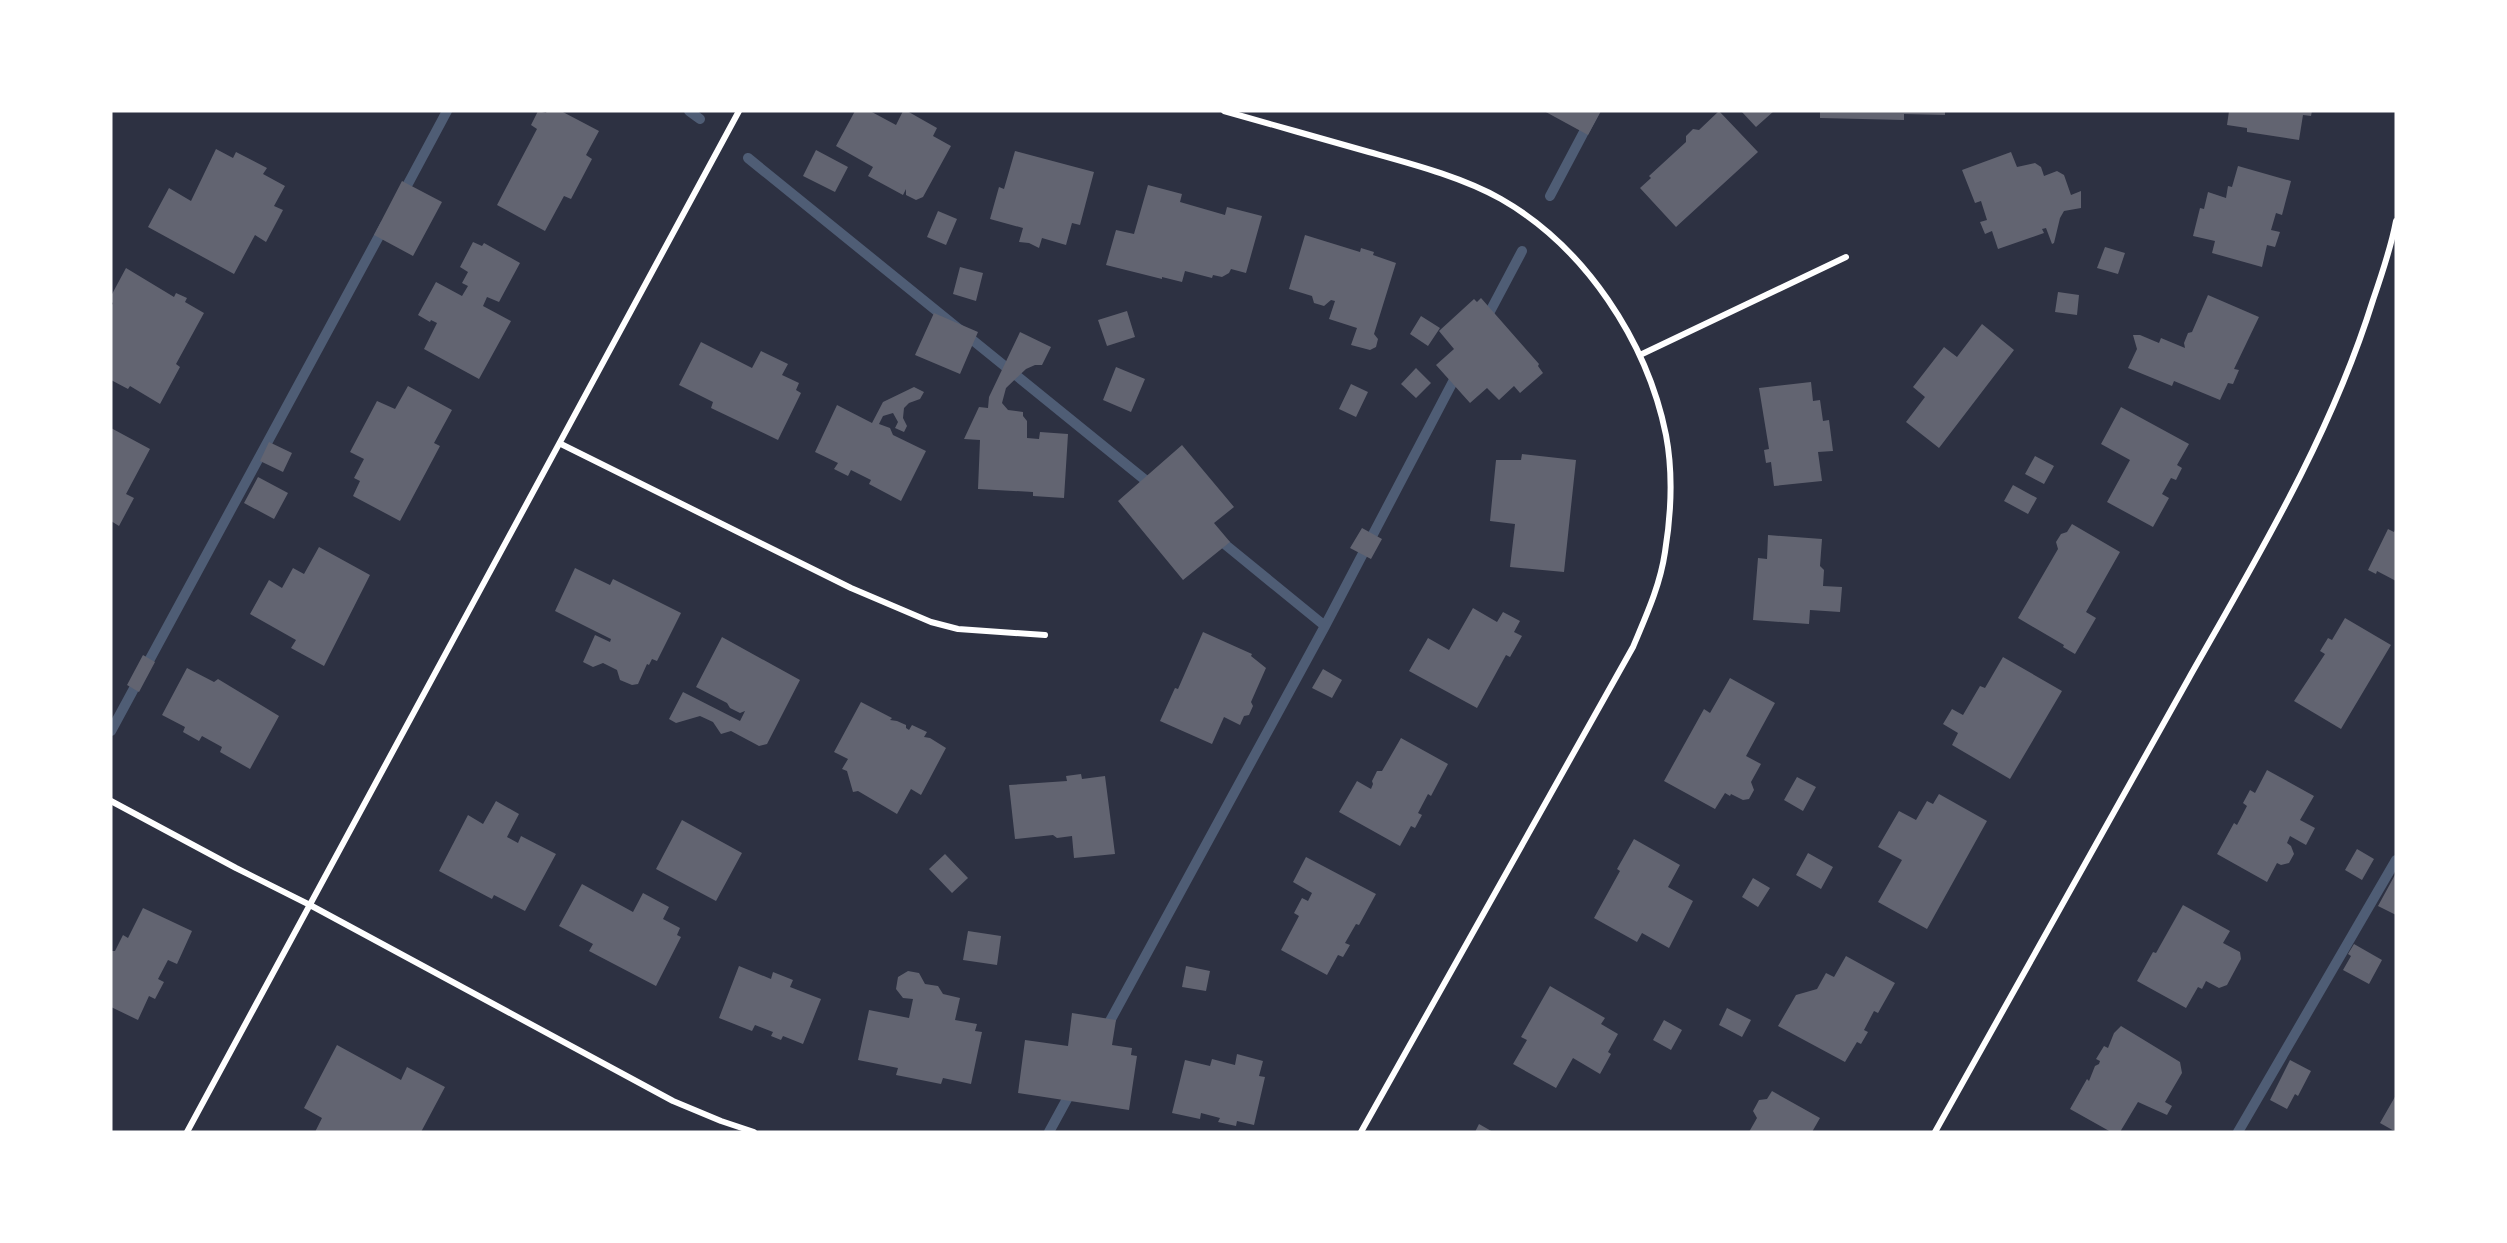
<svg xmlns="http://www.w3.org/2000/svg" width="2507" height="1243" viewBox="0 0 2507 1243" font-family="'Fira Sans',sans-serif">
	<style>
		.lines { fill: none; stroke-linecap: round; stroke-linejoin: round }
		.stream { stroke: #4f5d75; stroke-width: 10 }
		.building { fill: #626471 }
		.minor { stroke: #fff; stroke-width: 6 }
	</style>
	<rect width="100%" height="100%" fill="#2d3142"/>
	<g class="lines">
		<path class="stream" d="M689 111 700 119
			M748 158 1155 488
			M402 195 447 111
			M1550 196 1595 111
			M1485 321 1522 251
			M1216 537 1325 626
			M111 731 385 225
			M1104 1032 1325 626 1458 372
			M1049 1132 1073 1088
			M2238 1132 2396 860"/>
	</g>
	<path class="building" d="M538 111 546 113 547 111H561L599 131 586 155 592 159 571 199 564 196 545 231 497 205 537 129 531 125Z
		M855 111H870L896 125 903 111H907L937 128 933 136 951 146 923 197 916 200 906 195V189L903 195 868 176 873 167 836 146Z
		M1544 111H1601L1588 135Z
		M1719 111 1758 152 1676 227 1640 188 1651 178 1649 176 1686 142V136L1693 129 1699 130Z
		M1741 111H1774L1756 127Z
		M1820 111H1945V115L1904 114V120L1820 118Z
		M2229 111H2312L2311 116 2303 115 2299 140 2247 132V128L2227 125Z
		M216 149 233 158 236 152 267 168 263 174 285 186 274 206 283 210 266 242 255 235 234 274 148 227 169 188 191 201Z
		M816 150 848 167 835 192 803 176Z
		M1015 151 1094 172 1080 225 1072 223 1066 245 1042 238 1039 248 1029 243 1019 242 1023 228 990 219 999 187 1004 189Z
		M2011 152 2017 167 2035 163 2041 167 2044 176 2057 171 2064 175 2071 195 2081 191V208L2064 211 2060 218 2054 243 2052 244 2046 228 2042 229 2044 233 1998 249 1992 231 1985 234 1980 222 1987 220 1981 201 1975 203 1962 170Z
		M2238 166 2291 181 2282 215 2276 213 2271 230 2280 232 2275 247 2267 245 2262 267 2212 253 2215 241 2193 236 2200 208 2204 209 2208 192 2226 198 2228 186 2232 187Z
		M402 181 442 202 413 256 374 235Z
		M1148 185 1182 194 1180 202 1225 215 1227 207 1262 216 1246 273 1231 269 1229 273 1222 277 1213 275 1212 278 1185 271 1182 282 1162 277V279L1106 265 1116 230 1134 234Z
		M938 211 957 219 946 245 927 237Z
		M1305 235 1360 252 1361 248 1374 252 1373 255 1396 263 1374 334 1378 339 1376 347 1370 350 1351 345 1357 328 1329 319 1335 301 1331 300 1324 306 1314 303 1312 296 1289 289Z
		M473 242 482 246 484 243 520 263 499 302 487 297 483 306 511 321 479 379 424 349 437 323 431 320 430 322 418 315 436 282 462 296 468 286 462 283 468 272 460 267Z
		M2105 247 2125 253 2118 274 2097 268Z
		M960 267 983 273 976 301 953 294Z
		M126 268 174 297 176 293 187 298 185 302 204 313 176 364 180 367 160 404 130 386 128 389 111 380V307L113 303 111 302V296Z
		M2058 292 2079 295 2077 315 2055 312Z
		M2208 295 2259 317 2234 369 2239 370 2233 384 2228 383 2220 400 2174 381 2172 386 2128 368 2137 349 2133 335H2140L2159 343 2161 338 2185 348 2184 343 2188 333 2192 332Z
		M1481 298 1539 364 1538 366 1543 373 1520 393 1514 386 1499 400 1487 388 1470 403 1436 365 1454 349 1439 331 1474 299 1477 302Z
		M1127 311 1135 337 1107 346 1098 320Z
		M934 313 978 332 960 374 915 355Z
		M1421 316 1440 328 1428 346 1410 334Z
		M1982 324 2014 350 1939 448 1906 422 1925 397 1913 387 1944 347 1957 357Z
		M1020 332 1051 347 1042 365H1035L1026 369 1006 388 1002 403 1008 410 1023 412V416L1027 421V438L1039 439 1040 432 1068 434 1064 498 1033 496V492L978 489 980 440 964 439 979 407 988 408 989 397Z
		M701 342 752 368 761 351 788 364 782 375 799 383 796 390 801 393 778 440 711 408 713 402 679 385Z
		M1116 367 1145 379 1131 412 1103 400Z
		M1416 368 1431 383 1416 398 1401 384Z
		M1811 382 1813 401 1820 400 1823 421 1829 420 1833 451 1818 452 1822 481 1774 486 1771 462 1766 463 1764 450 1769 449 1759 388Z
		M1351 384 1368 392 1356 417 1339 409Z
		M408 386 452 410 434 443 440 446 400 521 353 496 360 481 354 478 364 459 350 452 377 401 395 409Z
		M914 387 924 392 920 399 909 403 904 408 903 418 907 426 904 432 895 428 898 422 893 413 883 416 879 424 890 428 893 435 926 451 901 501 869 484 871 480 851 470 848 476 834 469 838 463 815 452 837 405 872 423 883 402Z
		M2121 407 2189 444 2177 465 2182 468 2176 480 2171 478 2162 494 2169 498 2153 527 2107 502 2130 460 2101 444Z
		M111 428 150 449 126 494 134 498 119 526 111 521Z
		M269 442 292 453 283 472 260 461Z
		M1182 445 1234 507 1214 523 1230 542 1183 580 1118 501Z
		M1522 454 1576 460 1564 572 1510 567 1515 524 1490 521 1496 460H1521Z
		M2035 456 2054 466 2044 484 2025 474Z
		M258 477 288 493 274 519 244 503Z
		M2013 485 2037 498 2028 514 2004 501Z
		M2072 524 2120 552 2086 612 2096 618 2075 654 2063 647 2064 645 2018 618 2058 549 2056 542 2061 534 2067 532Z
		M1362 528 1382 539 1371 559 1350 548Z
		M2396 528V581L2377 571 2376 574 2368 570 2388 529 2394 532Z
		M1768 535 1822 539 1820 566 1824 570 1823 586 1842 587 1840 612 1810 610 1809 624 1753 620 1758 558 1767 559Z
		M319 547 370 575 324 666 291 648 296 640 250 614 269 580 282 588 293 568 304 574Z
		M575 568 610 585 613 579 681 613 657 661 652 659 649 665 647 664 638 684 632 685 620 680 617 670 603 663 593 667 583 662 595 635 610 642 611 639 555 611Z
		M1473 608 1497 622 1503 612 1520 621 1514 632 1522 636 1510 657 1506 655 1477 708 1409 671 1428 638 1449 650Z
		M2345 618 2391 645 2341 729 2294 701 2325 654 2320 651 2328 638 2332 640Z
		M1203 632 1252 654 1251 656 1266 668 1251 702 1253 706 1249 715 1244 716 1240 725 1224 717 1212 744 1160 721 1175 688 1178 689Z
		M722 637 800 680 767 744 759 746 731 731 721 734 713 722 700 716 676 723 669 719 683 692 740 721 745 711 740 713 730 708 727 703 696 687Z
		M143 655 155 662 139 692 127 685Z
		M2003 657 2062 691 2010 779 1952 745 1958 733 1943 724 1952 709 1963 715 1980 686 1985 688Z
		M187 668 214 682 218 679 279 716 250 769 220 752 222 747 202 736 199 741 183 732 185 727 162 715Z
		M1323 669 1342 680 1332 698 1312 688Z
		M1730 678 1775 703 1746 756 1761 764 1751 782 1754 790 1749 799 1743 800 1731 794 1730 796 1725 793 1715 809 1664 781 1704 709 1710 713Z
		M861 702 892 718 890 720 897 721 906 725V728L909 730 912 725 927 732 924 737 930 738 946 748 921 795 911 789 897 814 858 791 853 792 847 771 842 769 848 759 834 752Z
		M1401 738 1448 764 1431 796 1428 794 1418 813 1422 815 1415 828 1411 826 1400 846 1339 812 1357 781 1371 789 1373 784 1372 781 1377 771H1382Z
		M2267 770 2314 796 2300 820 2315 828 2306 845 2290 836 2287 843 2291 846 2294 854 2289 863 2281 865 2277 863 2267 882 2217 854 2234 823 2237 825 2247 806 2243 803 2250 790 2255 793Z
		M1081 774 1082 779 1105 776 1115 854 1074 858 1072 836 1057 838 1053 835 1015 839 1009 785 1067 781 1066 776Z
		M1797 777 1816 787 1803 811 1784 800Z
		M1939 794 1987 821 1927 929 1878 902 1902 860 1878 847 1899 811 1916 820 1927 801 1933 804Z
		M496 801 519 814 507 837 518 843 521 836 556 854 525 911 494 895 492 899 439 871 468 815 483 824Z
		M682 820 742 853 716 901 656 869Z
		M1634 839 1680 865 1668 887 1693 901 1669 948 1642 933 1637 942 1594 918 1620 871 1617 869Z
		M2357 849 2374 859 2362 880 2345 870Z
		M1808 853 1833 867 1821 889 1796 875Z
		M945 854 968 878 952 893 929 869Z
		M1306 857 1376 894 1359 925 1356 924 1345 943 1350 945 1343 957 1338 955 1327 975 1281 950 1299 916 1294 913 1302 898 1308 901 1312 893 1293 882Z
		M2396 873V915L2378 906Z
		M1753 878 1770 888 1758 907 1742 897Z
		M582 884 633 912 643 893 669 907 663 919 680 928 677 935 681 937 656 986 589 951 593 944 559 926Z
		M2183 905 2230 931 2223 943 2240 952 2241 959 2227 985 2219 988 2206 981 2202 989 2198 987 2186 1008 2137 981 2153 952 2156 953Z
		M143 908 192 931 177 964 168 960 158 979 164 982 155 999 149 996 138 1020 111 1007V951H115L123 935 128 938Z
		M968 931 1001 936 997 965 963 960Z
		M2354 944 2382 960 2369 984 2343 970 2351 956 2348 954Z
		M1846 956 1895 983 1878 1013 1874 1011 1864 1030 1868 1032 1861 1044 1857 1042 1845 1062 1778 1026 1796 995 1817 989 1826 973 1834 977Z
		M739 966 771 979 773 972 793 980 790 987 821 999 803 1044 783 1036 781 1040 771 1036 773 1032 755 1025 752 1031 719 1018Z
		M1186 966 1210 971 1206 991 1182 987Z
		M908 971 919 973 925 984 938 986 943 994 960 998 955 1020 977 1024 975 1031 982 1032 971 1084 943 1078 941 1084 896 1075 898 1068 858 1060 869 1010 909 1018 913 999 903 998 896 989 898 977Z
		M1550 986 1605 1018 1601 1024 1618 1034 1608 1052 1611 1054 1600 1074 1573 1058 1556 1088 1513 1064 1527 1040 1521 1037Z
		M1727 1008 1751 1020 1742 1037 1719 1025Z
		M1072 1013 1116 1020 1112 1045 1132 1048 1131 1055 1137 1056 1129 1110 1018 1093 1025 1040 1068 1046Z
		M1664 1020 1682 1030 1671 1050 1653 1040Z
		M2121 1026 2180 1062 2182 1073 2165 1102 2172 1106 2167 1115 2138 1102 2120 1132H2111L2070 1109 2087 1079 2089 1081 2095 1066 2099 1064 2100 1061 2096 1059 2104 1046 2108 1048 2114 1033Z
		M337 1045 401 1080 407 1067 445 1087 421 1132H315L322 1118 304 1108Z
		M1237 1054 1263 1061 1259 1076 1265 1077 1254 1125 1237 1121 1236 1126 1218 1122 1220 1118 1201 1113 1200 1119 1172 1113 1185 1060 1210 1066 1212 1059 1235 1065Z
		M2290 1060 2311 1071 2298 1096 2295 1094 2287 1109 2270 1100Z
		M1772 1091 1820 1118 1812 1132H1749L1757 1118 1753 1111 1759 1100 1767 1099Z
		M2396 1095V1132L2380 1123Z
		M1479 1124 1493 1132H1475Z"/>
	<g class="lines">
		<path class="minor" d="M1224 111C1272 125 1321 138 1369 152 1412 164 1462 177 1501 199 1585 247 1647 341 1666 435 1673 472 1671 515 1665 552 1660 586 1646 616 1633 647L1361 1132
			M1640 355 1846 257
			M561 444 851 588 931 622 958 629 1045 635
			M111 801 236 868 310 905 673 1101 721 1121 754 1132
			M187 1132 739 111
			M1935 1132C2019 981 2104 830 2189 678 2258 556 2331 435 2373 300 2382 274 2391 248 2396 221"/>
	</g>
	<rect width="2507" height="1243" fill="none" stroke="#ffffff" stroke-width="225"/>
</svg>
